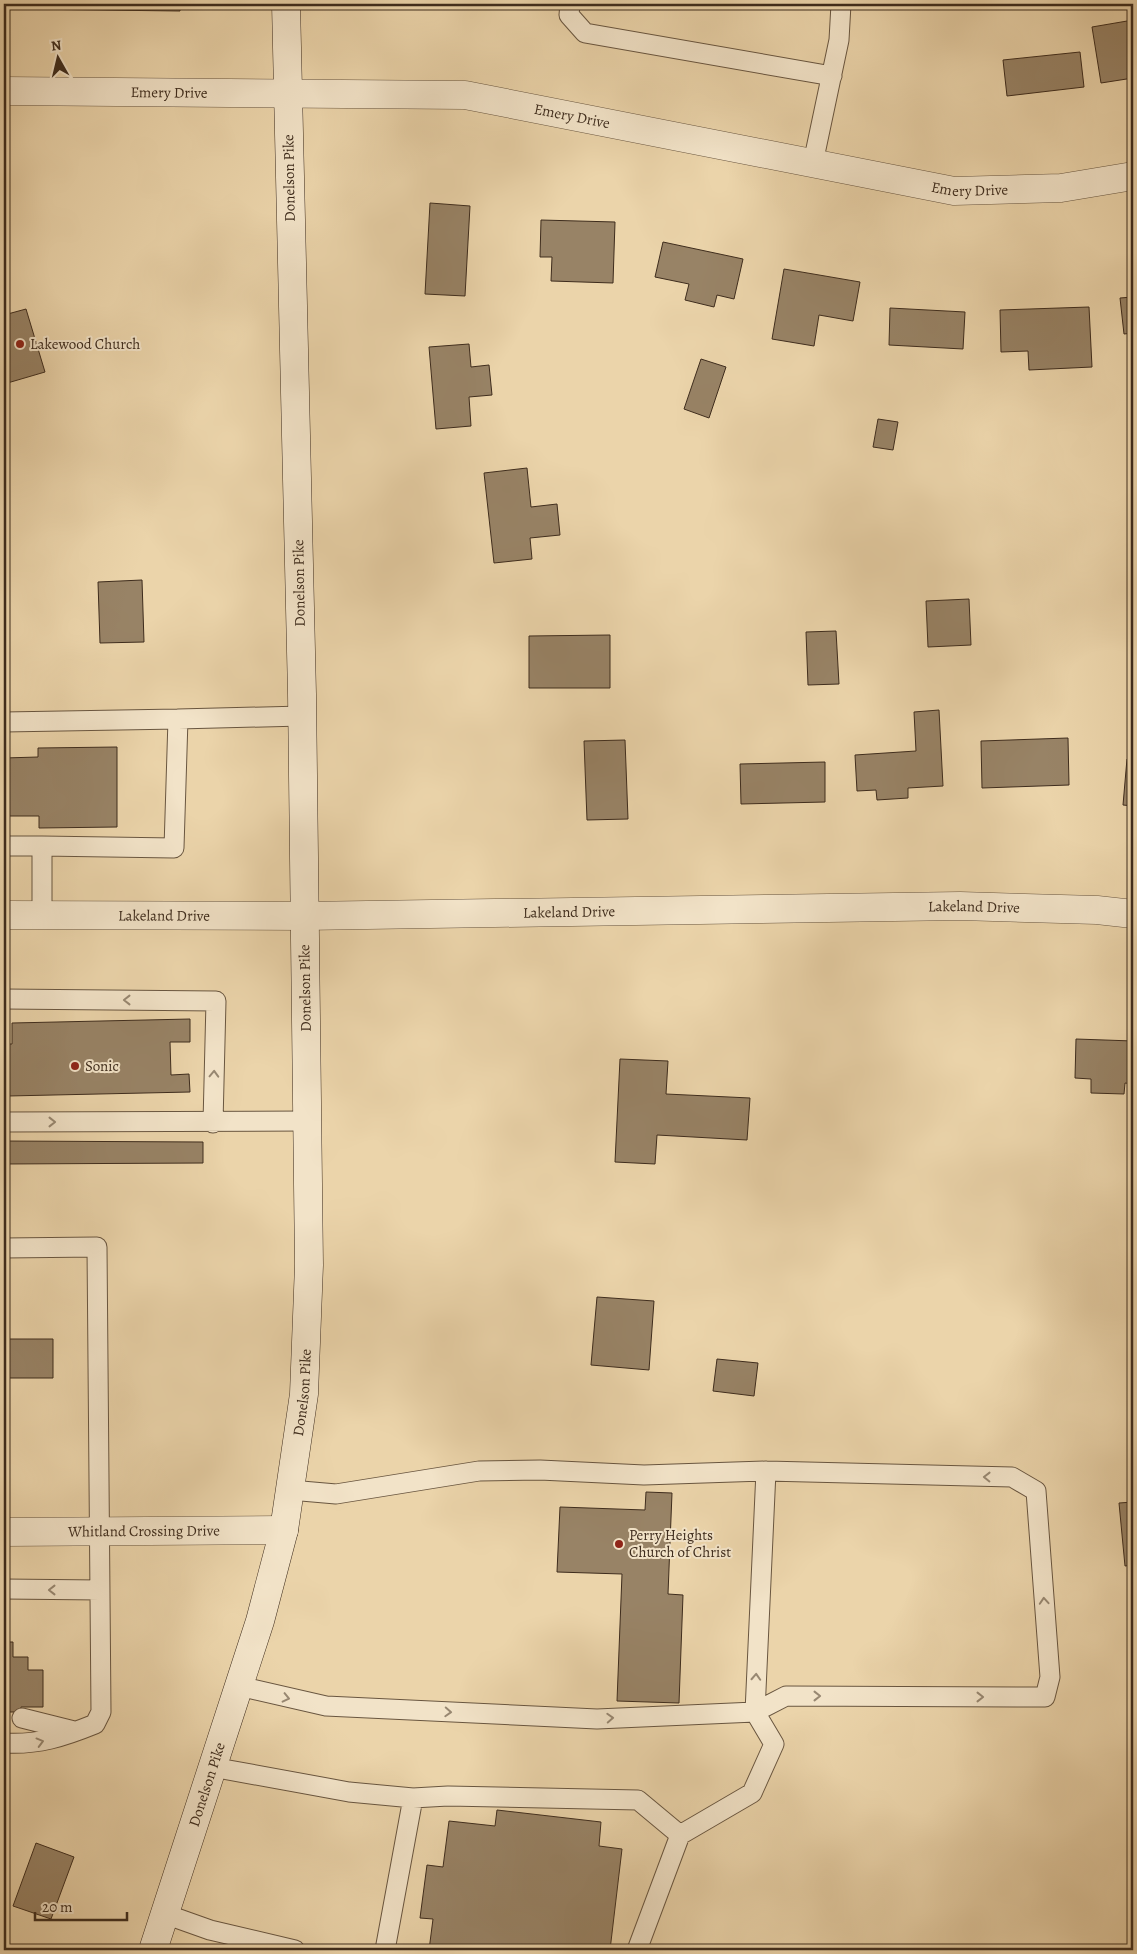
<svg xmlns="http://www.w3.org/2000/svg" width="1137" height="1954" viewBox="0 0 1137 1954" font-family="Alegreya,serif">
	<style>
		.building { fill: #988366; stroke: #3e2c1d }
		.lines { fill: none; stroke-linecap: round; stroke-linejoin: round }
		.service-casing { stroke: #695640; stroke-width: 21 }
		.minor-casing { stroke: #695640; stroke-width: 29 }
		.secondary-casing { stroke: #3e2c1d; stroke-width: 29 }
		.service { stroke: #f2e3c8; stroke-width: 19 }
		.minor { stroke: #f2e3c8; stroke-width: 28 }
		.secondary { stroke: #f2e3c8; stroke-width: 28 }
		.oneway { stroke: #988872 }
		.poi-dot { fill: #8f2418; stroke: #f2e3c8; stroke-width: 2 }
		.labels { text-anchor: middle; dominant-baseline: central; stroke-width: 4; stroke-linejoin: round; paint-order: stroke }
		.street-label { font-size: 15px; fill: #3e2c1d; stroke: #f2e3c8 }
		.poi-label { font-size: 15px; fill: #3e2c1d; stroke: #f2e3c8; text-anchor: start }
	</style>
	<rect width="100%" height="100%" fill="#ebd4aa"/>
	<filter id="stains"><feTurbulence type="fractalNoise" baseFrequency=".004" numOctaves="4"/><feColorMatrix values="0 0 0 0 .2 0 0 0 0 .09 0 0 0 0 .02 0 0 0 .5 -.17"/></filter>
	<radialGradient id="worn" r=".72"><stop offset=".6" stop-color="#630" stop-opacity="0"/><stop offset="1" stop-color="#630" stop-opacity=".3"/></radialGradient>
	<path class="building" d="M19 4H180V11L19 9Z
		M1133 20V78L1101 83 1092 27Z
		M1080 52 1084 87 1007 96 1003 60Z
		M430 203 470 206 465 296 425 294Z
		M541 220 615 222 613 283 551 281 552 257H540Z
		M663 242 743 259 734 299 717 295 714 307 685 300 689 284 655 277Z
		M784 269 860 282 853 321 819 315 814 346 772 339Z
		M1133 297V333L1124 334 1120 298Z
		M1089 307 1092 367 1029 370 1028 351 1001 352 1000 310Z
		M890 308 965 312 963 349 889 345Z
		M26 309 45 372 4 384V315Z
		M469 344 471 367 489 365 492 395 469 397 471 426 436 429 429 347Z
		M701 359 726 367 709 418 684 409Z
		M878 419 898 422 893 450 873 447Z
		M527 468 531 507 557 504 560 535 530 538 532 559 494 563 484 473Z
		M142 580 144 642 100 643 98 582Z
		M969 599 971 645 928 647 926 601Z
		M836 631 839 684 808 685 806 632Z
		M610 635V688H529V636Z
		M939 710 943 786 908 788V798L877 800 876 790 857 791 855 755 916 751 914 712Z
		M1068 738 1069 785 982 788 981 741Z
		M625 740 628 819 587 820 584 741Z
		M117 747V827L39 828V816H4V758L38 757V748Z
		M1127 759 1133 760V806L1123 805Z
		M825 762V802L741 804 740 764Z
		M190 1019V1042H170L171 1075 189 1074 190 1092 8 1096 6 1044H12V1023Z
		M1076 1039 1133 1041V1084L1125 1083 1124 1094 1091 1093V1079L1075 1078Z
		M620 1059 668 1061 666 1094 750 1098 747 1140 657 1135 655 1164 615 1162Z
		M4 1141 203 1142V1163L4 1164Z
		M597 1297 654 1301 649 1370 591 1365Z
		M4 1330H9V1339H53V1378H8L9 1395H4Z
		M717 1359 758 1363 754 1396 713 1391Z
		M646 1492 672 1493 668 1594 683 1595 679 1703 617 1701 622 1574 557 1572 560 1507 645 1510Z
		M1133 1502V1565L1125 1566 1119 1503Z
		M4 1642H13V1657H28V1670H43V1707H21V1712H4Z
		M497 1810 601 1822 599 1846 622 1849 610 1950H429L433 1919 420 1918 427 1865 443 1867 449 1821 495 1826Z
		M36 1843 74 1857 51 1919 13 1906Z"/>
	<g class="lines">
		<g class="service-casing">
			<path id="service" d="M570 4 569 15 585 33 832 76
				M813 163 839 40 841 4
				M4 722 178 719
				M4 846H42
				M42 915V846L174 848 178 719 302 716
				M4 999 216 1001 213 1123
				M4 1122 307 1121
				M4 1248 97 1247 101 1712 95 1724C63 1737 38 1745 4 1743
				M4 1589 100 1590
				M239 1686 326 1706 597 1719 755 1712 766 1471 644 1475 540 1470 479 1471 336 1494 290 1490
				M22 1718 74 1731
				M212 1767 349 1792 413 1798 448 1796 638 1800 680 1835 637 1950
				M680 1835 752 1793 774 1744 755 1712 786 1696 1045 1697 1050 1677 1036 1491 1012 1477 766 1471
				M165 1914 210 1930 295 1950
				M385 1950 413 1798"/>
		</g>
		<g class="minor-casing">
			<g id="minor">
				<path id="s1" d="M4 91 465 95 954 191 1061 188 1133 176"/>
				<path id="s2" d="M4 915 304 916 960 906 1097 910 1133 914"/>
				<path id="s3" d="M4 1532 284 1530"/>
			</g>
		</g>
		<g class="secondary-casing">
			<g id="secondary">
				<path id="s4" d="M153 1950 260 1621 284 1530 304 1394 309 1265 302 694 286 4"/>
			</g>
		</g>
		<use href="#service" class="service"/>
		<use href="#minor" class="minor"/>
		<use href="#secondary" class="secondary"/>
	</g>
	<defs><path id="oneway-chevron" d="M-2-3.5L2.5 0L-2 3.5" fill="none" stroke-width="1.6" stroke-linecap="round" stroke-linejoin="round" transform="scale(1.25)"/></defs>
	<g class="oneway">
		<use href="#oneway-chevron" transform="translate(127 1000) rotate(-180)"/>
		<use href="#oneway-chevron" transform="translate(214 1074) rotate(-88)"/>
		<use href="#oneway-chevron" transform="translate(52 1122)"/>
		<use href="#oneway-chevron" transform="translate(987 1477) rotate(-179)"/>
		<use href="#oneway-chevron" transform="translate(52 1590) rotate(-180)"/>
		<use href="#oneway-chevron" transform="translate(1044 1601) rotate(-94)"/>
		<use href="#oneway-chevron" transform="translate(756 1677) rotate(-87)"/>
		<use href="#oneway-chevron" transform="translate(817 1696)"/>
		<use href="#oneway-chevron" transform="translate(980 1697)"/>
		<use href="#oneway-chevron" transform="translate(286 1698) rotate(13)"/>
		<use href="#oneway-chevron" transform="translate(448 1712) rotate(3)"/>
		<use href="#oneway-chevron" transform="translate(610 1718) rotate(-3)"/>
		<use href="#oneway-chevron" transform="translate(40 1742) rotate(-15)"/>
	</g>
	<g class="poi-dot">
		<circle cx="20" cy="344" r="5"/>
		<circle cx="75" cy="1066" r="5"/>
		<circle cx="619" cy="1544" r="5"/>
	</g>
	<g class="labels">
		<g class="street-label">
			<text stroke="none"><textPath href="#s1" startOffset="165">Emery Drive</textPath></text>
			<text stroke="none"><textPath href="#s1" startOffset="570">Emery Drive</textPath></text>
			<text transform="translate(289 178) rotate(-91)">Donelson Pike</text>
			<text stroke="none"><textPath href="#s1" startOffset="975">Emery Drive</textPath></text>
			<text transform="translate(299 583) rotate(-91)">Donelson Pike</text>
			<text stroke="none"><textPath href="#s2" startOffset="970">Lakeland Drive</textPath></text>
			<text stroke="none"><textPath href="#s2" startOffset="565">Lakeland Drive</textPath></text>
			<text stroke="none"><textPath href="#s2" startOffset="160">Lakeland Drive</textPath></text>
			<text transform="translate(305 988) rotate(-91)">Donelson Pike</text>
			<text stroke="none"><textPath href="#s4" startOffset="579">Donelson Pike</textPath></text>
			<text stroke="none"><textPath href="#s3" startOffset="140">Whitland Crossing Drive</textPath></text>
			<text stroke="none"><textPath href="#s4" startOffset="174">Donelson Pike</textPath></text>
		</g>
		<g class="poi-label">
			<text x="30" y="344">Lakewood Church</text>
			<text x="85" y="1066">Sonic</text>
			<text x="629" y="1535">Perry Heights<tspan x="629" dy="17">Church of Christ</tspan></text>
		</g>
	</g>
	<rect width="1137" height="1954" fill="none" stroke="#ebd4aa" stroke-width="20"/>
	<rect x="5" y="5" width="1127" height="1944" fill="none" stroke="#3e2c1d" stroke-width="2.5"/>
	<rect x="10" y="10" width="1117" height="1934" fill="none" stroke="#3e2c1d"/>
	<g transform="translate(58 58) rotate(352)" stroke="#f2e3c8" stroke-width="4" paint-order="stroke">
	<path d="M0-4L9 19L0 12L-9 19Z" fill="#3e2c1d"/>
	<text y="-8" font-size="14" font-weight="bold" text-anchor="middle" fill="#3e2c1d">N</text>
	</g>
	<path d="M35 1912v8h92v-8" fill="none" stroke="#3e2c1d" stroke-width="2.5"/>
	<text x="42" y="1912" font-size="15" fill="#3e2c1d" stroke="#f2e3c8" stroke-width="4" paint-order="stroke">20 m</text>
	<rect width="100%" height="100%" filter="url(#stains)"/>
	<rect width="100%" height="100%" fill="url(#worn)"/>
</svg>
